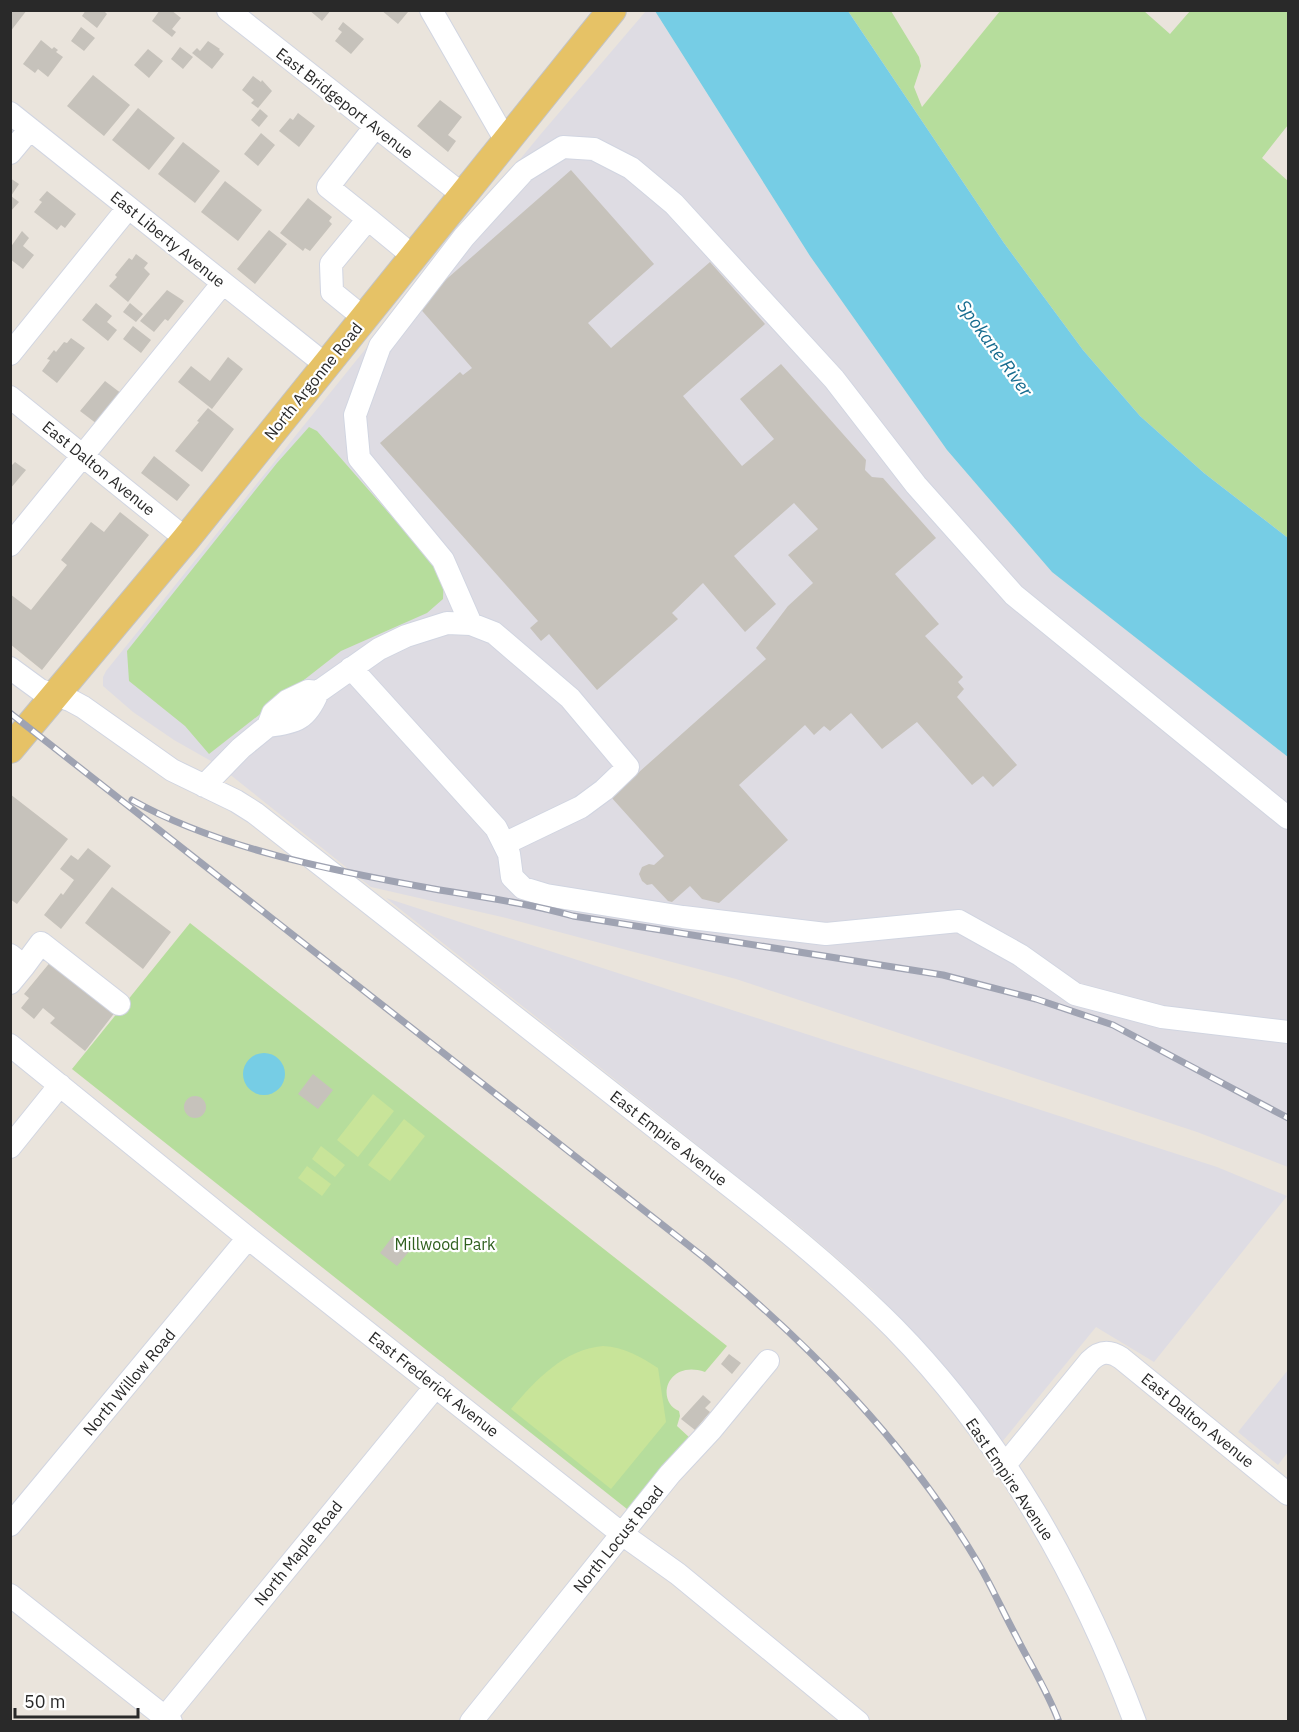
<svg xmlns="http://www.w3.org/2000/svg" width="1299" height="1732" viewBox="0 0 1299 1732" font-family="'IBM Plex Sans',sans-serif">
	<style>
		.industrial { fill: #dedce3 }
		.green { fill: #b6dd9c }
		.pitch { fill: #c8e499 }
		.water { fill: #76cde5 }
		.building { fill: #c6c2bb }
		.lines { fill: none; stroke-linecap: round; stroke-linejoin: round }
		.minor-casing { stroke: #d1d5e1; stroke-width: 24 }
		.major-casing { stroke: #c3c3c3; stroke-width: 30 }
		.minor { stroke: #fff; stroke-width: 22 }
		.major { stroke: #e6c266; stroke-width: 28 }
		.rail-casing { stroke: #9fa3b2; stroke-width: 7 }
		.rail { stroke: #fff; stroke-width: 4.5; stroke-dasharray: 14; stroke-linecap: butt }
		.labels { text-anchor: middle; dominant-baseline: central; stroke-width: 4.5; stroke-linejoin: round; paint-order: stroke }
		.street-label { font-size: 16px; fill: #292929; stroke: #fff }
		.park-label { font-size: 16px; fill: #30601f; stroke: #fff }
		.water-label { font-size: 18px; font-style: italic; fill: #176c8f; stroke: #fff }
	</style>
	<rect width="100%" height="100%" fill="#eae4dc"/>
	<path class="industrial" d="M646 11H655L810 256 947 450 1052 572 1288 757V1167L1197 1132 736 979 502 917 371 887 218 765 174 740 133 712 103 686V677L106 671 409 295 540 135Z
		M386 898 1217 1167 1287 1196 1154 1362 1096 1327 1002 1442 943 1365 873 1290 836 1257 795 1222Z
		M1288 1370V1452L1278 1465 1238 1432Z"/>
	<path class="green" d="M848 11H891L919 57 921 66 914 87 922 107 1000 11H1144L1170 34 1190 11H1288V125L1262 158 1288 181V538L1204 473 1140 416 1083 350 1004 243Z
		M309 427 317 431 444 576 443 599 427 613 341 651 209 754 185 726 129 681 127 651 277 463Z
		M190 923 727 1346 705 1372C667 1359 655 1401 679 1411L680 1416 677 1426 690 1438 627 1509 72 1069Z"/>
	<path class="pitch" d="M373 1094 394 1111 358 1157 337 1140Z
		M404 1119 425 1136 390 1181 368 1165Z
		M321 1146 345 1165 335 1177 312 1159Z
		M307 1166 331 1184 322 1196 298 1178Z
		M603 1346C624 1347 641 1357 658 1368L666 1422 611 1489 511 1409C535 1381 564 1349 603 1346Z"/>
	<path class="water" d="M655 11H848L1004 243 1083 350 1140 416 1204 473 1288 538V757L1052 572 947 450 810 256Z
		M243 1074a21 21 0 1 1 42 0a21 21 0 1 1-42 0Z"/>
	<path class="building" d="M10 10H27L10 32Z
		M86 10H103L107 14 97 28 82 16Z
		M160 10H171L181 18 172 29 176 32 172 37 152 21Z
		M309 10H331L322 21Z
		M381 10H406L408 12 398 24Z
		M343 22 364 39 351 54 335 41 342 32 338 29Z
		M81 27 95 38 84 51 71 41Z
		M41 40 52 49 54 47 58 50 56 52 63 57 48 77 38 69 35 73 23 64Z
		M208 41 220 49 219 50 224 54 212 69 192 53 197 48 200 51Z
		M180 47 193 57 183 69 171 59Z
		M148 49 163 61 149 78 134 65Z
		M93 75 130 105 104 136 67 106Z
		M253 76 261 82 262 80 272 91 258 108 251 103 254 100 242 90Z
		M440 100 462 117 448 135 456 141 448 152 417 126Z
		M138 108 175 138 149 170 112 140Z
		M260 109 268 116 259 127 251 120Z
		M298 113 315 126 299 147 279 131 290 118 293 120Z
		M261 133 275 145 258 166 244 154Z
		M183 142 220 171 195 203 158 174Z
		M571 170 654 264 588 323 611 348 710 262 765 324 683 396 742 466 774 439 740 399 781 364 866 460 865 470 872 477 883 478 936 538 895 574 939 624 925 636 963 677 958 682 964 689 957 697 1017 765 993 787 983 776 972 785 917 722 882 749 851 713 830 731 824 726 814 735 805 725 739 785 788 840 719 903 702 899 690 886 672 902 668 901 652 884 647 885 642 881 639 874 642 867 649 864 654 865 664 856 611 797 766 659 756 648 788 606 813 583 788 555 818 529 794 503 734 556 776 604 745 632 703 583 672 613 678 619 597 690 549 634 541 641 530 628 538 621 380 443 460 372 463 375 472 368 417 305Z
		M10 178 19 184 11 196 19 202 10 212Z
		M225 181 262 210 238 241 201 212Z
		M47 191 76 214 65 228 61 225 57 230 34 212 42 202 39 200Z
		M308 198 332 217 329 221 332 224 310 251 305 248 303 251 280 233Z
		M269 230 287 244 255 284 237 269Z
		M22 231 29 238 23 246 34 255 23 269 10 259V248Z
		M136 254 148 263 144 268 150 274 128 302 109 286 117 277 115 275 129 258 132 260Z
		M167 290 184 301 168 321 165 319 154 332 140 321Z
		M96 303 112 316 107 322 117 330 108 341 82 320Z
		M130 303 143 314 136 322 123 312Z
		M133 326 151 340 141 353 123 339Z
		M71 338 85 348 57 383 42 371 50 360 47 359 54 350 56 352 64 342 67 343Z
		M228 357 243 369 212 409 178 382 191 366 210 381Z
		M105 381 122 394 97 424 80 411Z
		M208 408 234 429 202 472 175 451 199 422 197 421Z
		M154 456 190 485 177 501 141 473Z
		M15 462 26 470 10 489V467Z
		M120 512 149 535 42 670 10 644V594L31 610 67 565 61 560 91 522 104 532Z
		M10 794 68 839 17 904 10 899Z
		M88 848 111 866 61 929 44 915 61 893 63 895 74 880 60 869 71 855 78 860Z
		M112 887 171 932 143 969 85 923Z
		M52 960 116 1011 85 1051 50 1023 55 1018 43 1008 34 1019 21 1008 29 998 24 994Z
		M313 1074 333 1090 318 1109 298 1094Z
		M184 1107a11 11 0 1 1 22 0a11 11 0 1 1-22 0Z
		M393 1236 411 1249 397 1266 380 1253Z
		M729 1354 741 1363 732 1374 721 1364Z
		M703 1395 711 1402 705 1408 710 1412 695 1430 681 1419Z"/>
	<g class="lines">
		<g class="minor-casing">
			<path id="minor" d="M228 10 463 195
				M431 10 506 141
				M10 113 326 365
				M10 153 30 129
				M368 219 413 256
				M364 318 332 292 331 264 368 219 328 187 375 127
				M10 354 128 208
				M10 397 186 539
				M10 545 223 283
				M471 624 443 560 359 458 355 415 380 346 464 237 524 171 563 147 594 149 631 168 674 204 834 379 916 485 1014 595 1288 818
				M10 668 40 690 70 700 83 707 172 770 236 801 255 813 744 1197C796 1238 847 1281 894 1328 1002 1438 1081 1578 1135 1722
				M351 668 496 828 509 854 512 877 523 888 546 895 683 917 826 934 959 921 1020 955 1075 994 1162 1017 1288 1032
				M318 692 379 649 406 636 447 623 471 624 494 633 570 698 628 767 604 790 581 807 504 844
				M204 786 241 748 268 726 273 713 287 701 308 691 318 692C307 719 296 723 268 726
				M10 955 24 966 10 983
				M24 966 41 943 119 1004
				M10 1045 248 1238 622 1534 678 1574 858 1722
				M10 1147 60 1085
				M1004 1466 1090 1361C1100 1351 1109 1350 1121 1358L1288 1494
				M10 1525 248 1238
				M10 1595 171 1722
				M161 1722 436 1386
				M471 1722 670 1474 711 1430 768 1361"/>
		</g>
		<g class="major-casing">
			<path id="major" d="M10 749 186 539 612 10"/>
		</g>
		<use href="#minor" class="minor"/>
		<use href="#major" class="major"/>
		<g class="rail-casing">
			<path id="rail" d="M10 713 706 1259C813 1348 907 1443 978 1563 992 1587 1003 1612 1016 1636 1030 1664 1048 1692 1059 1722
				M132 800C219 849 335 871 434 889 481 897 527 903 573 916L943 975 1036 999 1113 1025 1288 1118"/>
		</g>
		<use href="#rail" class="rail"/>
	</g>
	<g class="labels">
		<g class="street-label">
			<text transform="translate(345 103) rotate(38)">East Bridgeport Avenue</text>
			<text transform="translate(168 239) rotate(39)">East Liberty Avenue</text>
			<text transform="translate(313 381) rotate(-51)">North Argonne Road</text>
			<text transform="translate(99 468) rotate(39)">East Dalton Avenue</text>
			<text transform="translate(669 1138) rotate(38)">East Empire Avenue</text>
			<text transform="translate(129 1382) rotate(-50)">North Willow Road</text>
			<text transform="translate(434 1384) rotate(38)">East Frederick Avenue</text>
			<text transform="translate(1198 1420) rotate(39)">East Dalton Avenue</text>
			<text transform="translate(1010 1479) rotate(56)">East Empire Avenue</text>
			<text transform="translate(618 1539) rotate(-51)">North Locust Road</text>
			<text transform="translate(298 1553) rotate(-51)">North Maple Road</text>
		</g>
		<g class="park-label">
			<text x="445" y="1244">Millwood Park</text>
		</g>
		<g class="water-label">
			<text transform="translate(995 348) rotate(54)">Spokane River</text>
		</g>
	</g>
	<rect width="1299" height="1732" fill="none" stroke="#292929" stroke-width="24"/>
	<path d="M15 1708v9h123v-9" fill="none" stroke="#292929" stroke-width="3"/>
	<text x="24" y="1708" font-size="18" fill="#292929" stroke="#ffffff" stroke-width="4.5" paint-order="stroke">50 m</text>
</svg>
